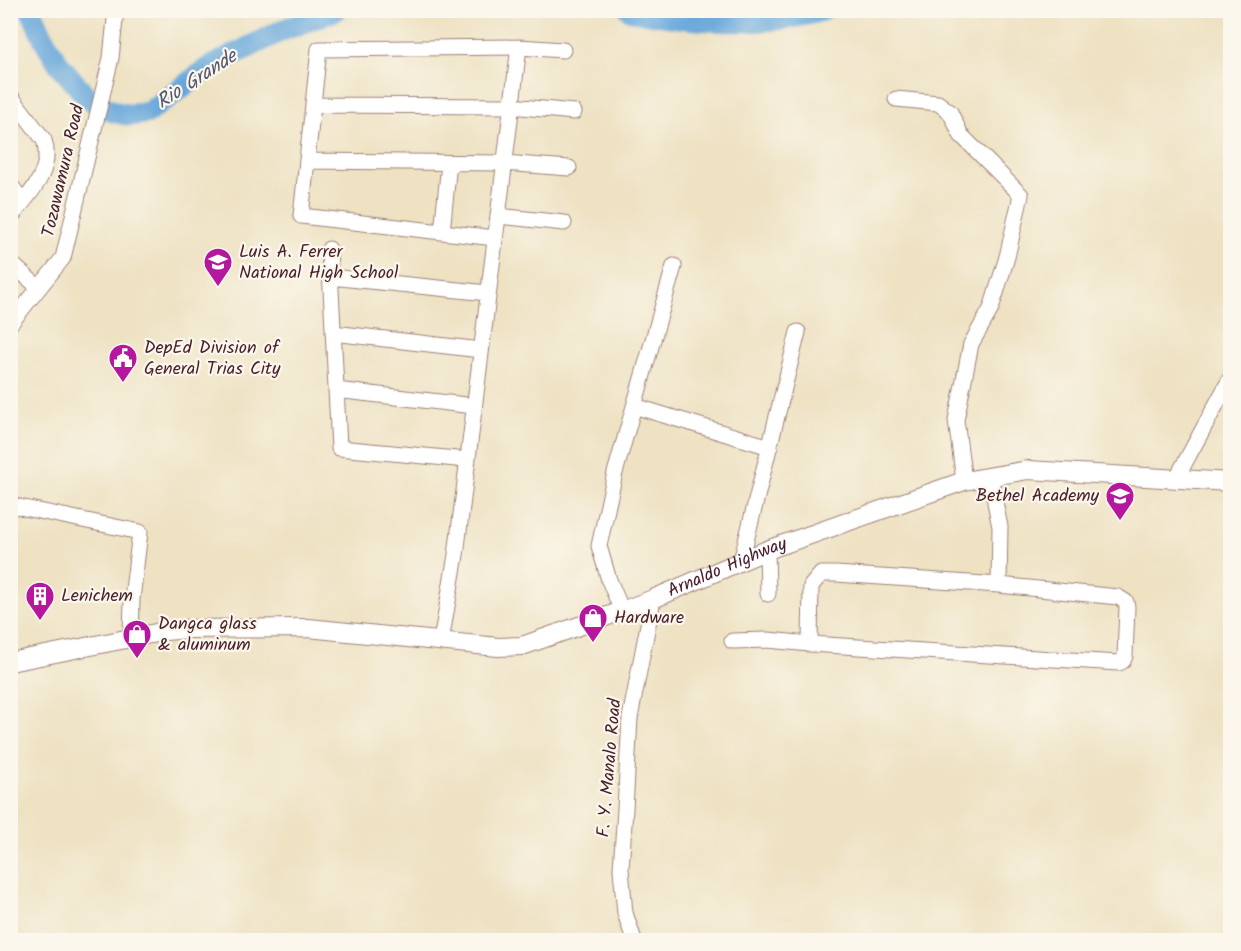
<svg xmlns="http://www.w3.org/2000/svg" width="1241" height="951" viewBox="0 0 1241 951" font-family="Kalam,sans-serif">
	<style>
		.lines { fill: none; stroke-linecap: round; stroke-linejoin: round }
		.river { stroke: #67a7da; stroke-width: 22 }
		.minor-casing { stroke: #9c8077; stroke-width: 17 }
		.major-casing { stroke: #9c8077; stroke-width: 20 }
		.minor { stroke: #fff; stroke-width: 15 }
		.major { stroke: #fff; stroke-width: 18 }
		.labels { text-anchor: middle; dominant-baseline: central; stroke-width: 4.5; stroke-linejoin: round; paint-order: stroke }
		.street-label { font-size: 18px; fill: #4a1f2b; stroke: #fbf7ec }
		.poi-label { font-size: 18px; fill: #4a1f2b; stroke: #fbf7ec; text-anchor: start }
		.water-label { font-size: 20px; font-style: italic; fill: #565571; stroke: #fbf7ec }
	</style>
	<rect width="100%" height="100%" fill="#fbf7ec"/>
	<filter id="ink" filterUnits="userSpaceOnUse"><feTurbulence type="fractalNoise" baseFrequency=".0167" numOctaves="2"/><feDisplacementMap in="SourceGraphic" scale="12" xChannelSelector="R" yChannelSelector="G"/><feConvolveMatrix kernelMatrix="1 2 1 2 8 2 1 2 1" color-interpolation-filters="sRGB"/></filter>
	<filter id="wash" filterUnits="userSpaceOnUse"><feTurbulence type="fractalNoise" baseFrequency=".008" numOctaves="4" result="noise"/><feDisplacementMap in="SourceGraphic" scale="24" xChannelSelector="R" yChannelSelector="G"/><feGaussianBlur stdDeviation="1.35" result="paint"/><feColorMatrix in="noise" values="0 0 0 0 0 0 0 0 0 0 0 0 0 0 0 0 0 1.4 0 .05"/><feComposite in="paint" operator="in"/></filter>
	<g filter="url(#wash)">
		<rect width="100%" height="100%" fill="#eee2c3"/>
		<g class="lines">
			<path class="river" d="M31 10 45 41 59 64 79 88 89 99 103 107 115 112 129 115 147 113 208 68 251 46 283 30 336 10
				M630 10C690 22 765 28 823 10"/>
		</g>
	</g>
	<g filter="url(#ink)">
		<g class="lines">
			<g class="minor-casing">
				<path id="minor" d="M10 95 44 140C54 171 28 196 10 218
					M896 99 938 103 950 112 961 135 1021 195 1007 257 991 309 971 344 956 420 964 481
					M313 105 511 106 574 112
					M307 161 504 163 569 168
					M10 184 23 202
					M498 216 564 223
					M442 232 449 163
					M495 238 301 216 319 49 519 47 563 50
					M329 249 339 448 467 460
					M10 262 39 288
					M330 277 488 293
					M10 324 63 258 111 58 116 10
					M333 333 481 350
					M336 390 474 406
					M634 406 770 447
					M990 477 1000 527 999 585
					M1176 479 1230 379
					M10 505 140 532 132 599 131 638
					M767 550 768 594
					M741 561 798 332
					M622 611 609 580 599 546 615 473 674 266
					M441 641 456 555 519 47
					M732 641 768 640 810 644 1119 663 1123 661 1125 656 1127 607 1126 602 1118 597 999 585 836 574H821L811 586 810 644
					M634 940 625 913 621 869 625 809 630 718 653 599"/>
			</g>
			<g class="major-casing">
				<g id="major">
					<path id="s1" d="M10 662 166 631 187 629 308 628 498 647 522 646 622 611 653 599 767 550 964 481 1028 470 1230 482"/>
				</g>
			</g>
			<use href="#minor" class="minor"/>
			<use href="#major" class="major"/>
		</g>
	</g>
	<defs>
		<g id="school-pin" transform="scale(1.5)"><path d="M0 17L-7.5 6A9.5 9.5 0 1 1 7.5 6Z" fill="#b5179e" stroke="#fbf7ec"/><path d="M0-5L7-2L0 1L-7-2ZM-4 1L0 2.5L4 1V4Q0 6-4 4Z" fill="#fff"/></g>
		<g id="civic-pin" transform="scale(1.5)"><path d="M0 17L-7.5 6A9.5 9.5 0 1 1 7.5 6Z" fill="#b5179e" stroke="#fbf7ec"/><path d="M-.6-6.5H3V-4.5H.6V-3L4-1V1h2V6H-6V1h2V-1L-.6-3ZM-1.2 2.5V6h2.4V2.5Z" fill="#fff"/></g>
		<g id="building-pin" transform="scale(1.5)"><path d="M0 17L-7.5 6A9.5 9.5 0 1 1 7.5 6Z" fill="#b5179e" stroke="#fbf7ec"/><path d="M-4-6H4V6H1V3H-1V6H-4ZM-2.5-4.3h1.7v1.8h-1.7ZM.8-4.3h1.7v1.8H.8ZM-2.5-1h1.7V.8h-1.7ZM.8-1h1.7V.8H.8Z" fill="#fff"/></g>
		<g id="shop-pin" transform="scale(1.5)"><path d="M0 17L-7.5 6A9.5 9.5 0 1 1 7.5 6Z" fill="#b5179e" stroke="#fbf7ec"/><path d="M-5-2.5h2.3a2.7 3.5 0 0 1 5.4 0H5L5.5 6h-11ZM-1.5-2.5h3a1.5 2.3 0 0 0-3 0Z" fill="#fff"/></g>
	</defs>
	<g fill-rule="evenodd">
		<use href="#school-pin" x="218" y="262"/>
		<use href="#civic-pin" x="123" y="358"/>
		<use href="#school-pin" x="1120" y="496"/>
		<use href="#building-pin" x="40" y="596"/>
		<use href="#shop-pin" x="593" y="618"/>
		<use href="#shop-pin" x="137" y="634"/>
	</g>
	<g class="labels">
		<g class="street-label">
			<text transform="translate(64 171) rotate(-77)">Tozawamura Road</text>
			<text stroke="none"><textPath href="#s1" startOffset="736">Arnaldo Highway</textPath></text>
			<text transform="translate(610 768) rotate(-85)">F. Y. Manalo Road</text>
		</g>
		<g class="poi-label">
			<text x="239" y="252">Luis A. Ferrer<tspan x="239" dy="21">National High School</tspan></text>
			<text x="144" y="348">DepEd Division of<tspan x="144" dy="21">General Trias City</tspan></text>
			<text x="1099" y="496" text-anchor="end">Bethel Academy</text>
			<text x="61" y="596">Lenichem</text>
			<text x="614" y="618">Hardware</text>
			<text x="158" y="624">Dangca glass<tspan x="158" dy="21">&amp; aluminum</tspan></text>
		</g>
		<g class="water-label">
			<text transform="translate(197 80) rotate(-33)">Rio Grande</text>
		</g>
	</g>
	<rect width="1241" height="951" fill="none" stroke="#fbf7ec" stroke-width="36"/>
</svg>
